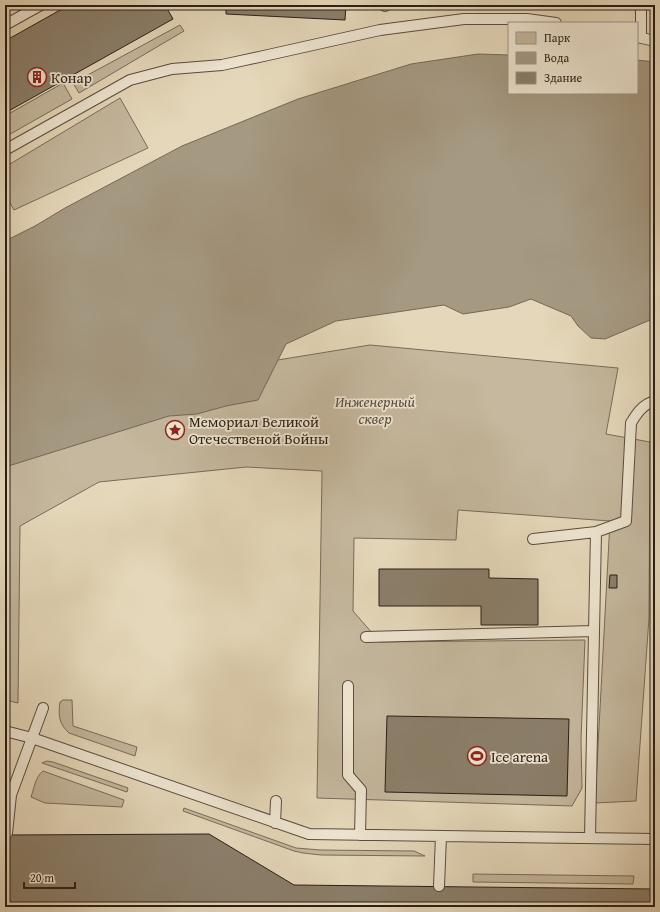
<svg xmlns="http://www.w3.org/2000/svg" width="660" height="912" viewBox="0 0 660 912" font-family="'Gentium Book Plus',serif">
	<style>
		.green { fill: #c5b89e; stroke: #786b5a }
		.water { fill: #a59982; stroke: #746857 }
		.building { fill: #8b7f6b; stroke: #2a1e16 }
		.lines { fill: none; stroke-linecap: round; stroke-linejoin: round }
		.lane-casing { stroke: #594c3f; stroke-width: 12 }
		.lane { stroke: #eee6d2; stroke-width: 10 }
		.labels { text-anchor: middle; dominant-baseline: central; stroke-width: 3.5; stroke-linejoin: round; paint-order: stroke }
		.poi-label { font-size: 15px; fill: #2a1e16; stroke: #eee6d2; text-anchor: start }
		.park-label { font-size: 15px; font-style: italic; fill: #584c3f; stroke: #eee6d2 }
	</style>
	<rect width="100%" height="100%" fill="#e5d8ba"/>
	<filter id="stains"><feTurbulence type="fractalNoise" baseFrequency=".005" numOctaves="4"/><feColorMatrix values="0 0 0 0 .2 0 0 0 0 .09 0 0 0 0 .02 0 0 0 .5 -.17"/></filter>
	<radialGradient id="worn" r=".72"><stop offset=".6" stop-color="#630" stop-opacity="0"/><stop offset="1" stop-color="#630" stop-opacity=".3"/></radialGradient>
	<path class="green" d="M180 25 184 31 79 93 73 83Z
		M63 83 72 99 5 137V116Z
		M120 98 148 148 14 210 5 194V167Z
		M370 345 618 368 606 434 650 442 649 618 636 801 595 803 610 521 458 510 456 540 354 538 353 611 380 642 585 640 581 739 582 788 572 806 317 798 322 471 246 467 99 482 20 526 18 703 5 700V426L87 391Z
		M63 700H72L73 726 137 747 135 756 69 733C59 724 58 715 60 702Z
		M47 761 53 762 128 788 127 792 42 763Z
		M43 771 124 800 122 807 45 803 31 797C34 789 35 777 43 771Z
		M184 808 296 848 320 850 414 851 425 856 321 855 303 853 294 851 183 811Z
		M473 874 634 876 633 884 473 882Z"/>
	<path class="water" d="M478 54 509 55V93H637V60L655 62V318L605 339 591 338 578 326 571 316 531 299 509 307 463 314 444 305 336 321 286 344 258 400 226 406 197 414 169 416 5 467V241L35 226 65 208 182 146 298 99 411 64Z"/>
	<path class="building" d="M69 5H165L173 19 5 113V41Z
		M226 5H346L345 20 226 14Z
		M379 569H489V578L538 579V625H481V606H379Z
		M610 575H617V588H609Z
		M387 716 569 719 567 796 385 792Z
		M209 834 294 885 655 889V907H5V835Z"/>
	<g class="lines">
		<g class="lane-casing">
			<path id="lane" d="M385 6V5
				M5 25 41 5
				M637 37 655 41
				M641 38V5
				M5 150 130 80 172 69 222 65 268 55 380 30 464 19H527L556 23
				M533 539 596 532 626 521 631 423C637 413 643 404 655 401
				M594 631 596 532
				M366 637 594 631 590 838
				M348 686V775L361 790 360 835
				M5 731 32 738 309 834 655 839
				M275 823 276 801
				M7 833 11 795 43 708
				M439 886 441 836"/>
		</g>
		<use href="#lane" class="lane"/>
	</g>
	<defs>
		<g id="building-ring" transform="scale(1)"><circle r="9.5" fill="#eee6d2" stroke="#8f2418" stroke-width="1.5"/><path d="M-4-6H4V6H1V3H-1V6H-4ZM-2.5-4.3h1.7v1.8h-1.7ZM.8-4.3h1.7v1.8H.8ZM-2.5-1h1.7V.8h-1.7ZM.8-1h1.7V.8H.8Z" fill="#8f2418"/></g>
		<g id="sight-ring" transform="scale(1)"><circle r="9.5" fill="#eee6d2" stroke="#8f2418" stroke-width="1.5"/><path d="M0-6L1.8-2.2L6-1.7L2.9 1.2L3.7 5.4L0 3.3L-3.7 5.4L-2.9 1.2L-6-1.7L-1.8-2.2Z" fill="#8f2418"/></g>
		<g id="stadium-ring" transform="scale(1)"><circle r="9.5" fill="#eee6d2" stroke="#8f2418" stroke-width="1.5"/><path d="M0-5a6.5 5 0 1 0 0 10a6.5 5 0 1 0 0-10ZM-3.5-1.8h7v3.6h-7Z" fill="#8f2418"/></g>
	</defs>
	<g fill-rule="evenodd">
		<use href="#building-ring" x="37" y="77"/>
		<use href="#sight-ring" x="175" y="430"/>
		<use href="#stadium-ring" x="477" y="756"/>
	</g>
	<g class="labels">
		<g class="poi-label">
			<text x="51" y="77">Конар</text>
			<text x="189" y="421">Мемориал Великой<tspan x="189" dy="17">Отечественой Войны</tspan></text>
			<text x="491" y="756">Ice arena</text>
		</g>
		<g class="park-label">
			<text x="375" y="401">Инженерный<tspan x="375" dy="17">сквер</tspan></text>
		</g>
	</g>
	<rect width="660" height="912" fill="none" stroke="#e5d8ba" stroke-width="20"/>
	<rect x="6" y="6" width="648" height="900" fill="none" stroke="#2a1e16" stroke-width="2"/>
	<rect x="10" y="10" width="640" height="892" fill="none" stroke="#2a1e16"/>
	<rect x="508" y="22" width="130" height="72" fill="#eee6d2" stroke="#a09687"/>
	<rect x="516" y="32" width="20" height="12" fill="#c5b89e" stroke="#a09687"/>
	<text x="544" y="42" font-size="12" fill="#2a1e16">Парк</text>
	<rect x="516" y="52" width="20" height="12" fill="#a59982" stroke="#a09687"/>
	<text x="544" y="62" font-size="12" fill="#2a1e16">Вода</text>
	<rect x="516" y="72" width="20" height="12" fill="#8b7f6b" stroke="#a09687"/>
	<text x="544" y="82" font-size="12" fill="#2a1e16">Здание</text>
	<path d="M24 882v6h51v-6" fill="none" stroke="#2a1e16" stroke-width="2"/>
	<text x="30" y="882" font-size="12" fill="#2a1e16" stroke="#eee6d2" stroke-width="3" paint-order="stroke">20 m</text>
	<rect width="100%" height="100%" filter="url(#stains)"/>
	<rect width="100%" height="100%" fill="url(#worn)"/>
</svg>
